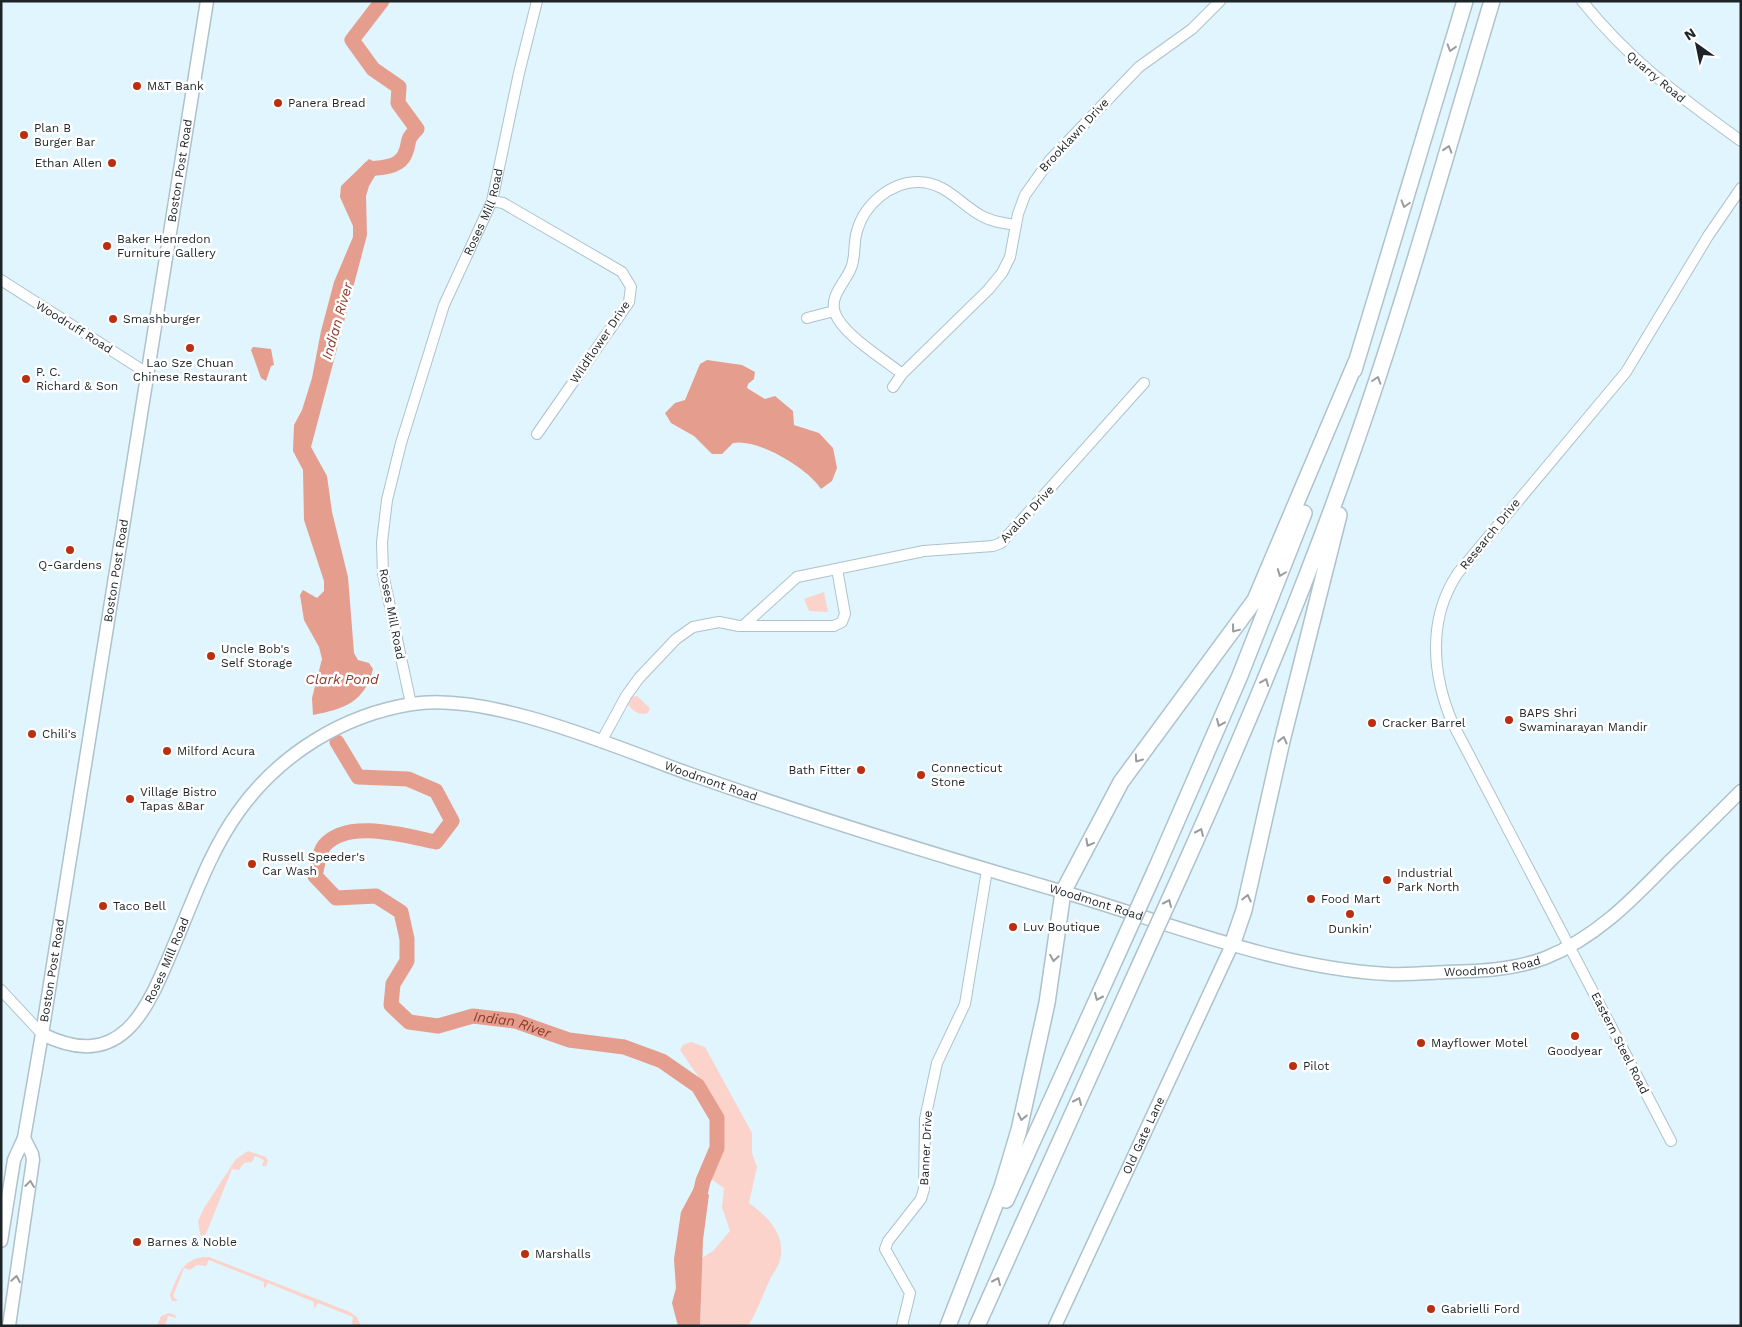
<svg xmlns="http://www.w3.org/2000/svg" width="1742" height="1327" viewBox="0 0 1742 1327" font-family="'Work Sans',sans-serif">
	<style>
		.green { fill: #fcd3ca }
		.water { fill: #e59d8d }
		.lines { fill: none; stroke-linecap: round; stroke-linejoin: round }
		.river { stroke: #e59d8d; stroke-width: 15 }
		.minor-casing { stroke: #adc2cb; stroke-width: 12 }
		.major-casing { stroke: #adc2cb; stroke-width: 15 }
		.highway-casing { stroke: #adc2cb; stroke-width: 18 }
		.minor { stroke: #fff; stroke-width: 10 }
		.major { stroke: #fff; stroke-width: 12 }
		.highway { stroke: #fff; stroke-width: 15 }
		.highway-bridge-casing { stroke: #adc2cb; stroke-width: 18; stroke-linecap: butt }
		.highway-bridge { stroke: #fff; stroke-width: 15 }
		.oneway { stroke: #999c9e }
		.poi-dot { fill: #ba2f11; stroke: #fff; stroke-width: 2 }
		.labels { text-anchor: middle; dominant-baseline: central; stroke-width: 5; stroke-linejoin: round; paint-order: stroke }
		.street-label { font-size: 12px; fill: #1c2427; stroke: #fff }
		.poi-label { font-size: 12px; fill: #1c2427; stroke: #fff; text-anchor: start }
		.water-label { font-size: 14px; font-style: italic; fill: #8d3827; stroke: #fff }
	</style>
	<rect width="100%" height="100%" fill="#e0f5fe"/>
	<path class="green" d="M824 592 828 612 809 611 804 599Z
		M632 697 637 696 650 708 648 713C640 716 632 711 628 704Z
		M691 1042 705 1047 752 1133V1153L757 1167 749 1203C768 1217 786 1234 780 1260 779 1266 774 1272 771 1277 763 1294 758 1310 748 1326H700L702 1258 713 1251 730 1231 722 1207 724 1188 712 1180 704 1171 721 1124 698 1076 680 1050 683 1045Z
		M248 1151 266 1157 268 1161 266 1166H262L264 1160 255 1156 252 1162 244 1163 239 1170 232 1169 205 1236 211 1239 208 1243 200 1234 198 1221 204 1208 236 1159Z
		M209 1257 350 1312 357 1317 361 1326 352 1324 353 1317 318 1303 314 1309V1302L268 1283 264 1289V1282L209 1260 206 1266 197 1265 190 1270 184 1268 173 1296 178 1301H172L170 1295C178 1275 183 1256 209 1257Z
		M169 1313 175 1315 176 1318 168 1316 165 1326H157L161 1316Z"/>
	<path class="water" d="M369 159 379 164V169L369 186 366 196 367 235 311 447 327 476 332 512 348 577 354 653 358 660 369 663 373 669C365 702 344 709 313 715L312 698 322 659 319 647 304 620 300 595 303 590 317 598 324 591V581L304 520 303 470 293 451 294 425 302 410 312 378 321 331 334 282 353 237V226L340 197 341 186Z
		M253 347 271 349 274 365 271 366 266 381 261 378 251 350Z
		M707 360 742 365 755 372 754 379 748 384 747 388 765 399 775 396 793 411 794 425 819 433 833 448 837 468 832 481 821 489C808 468 757 438 733 443L722 454H712L694 436 671 423 665 413 675 403 685 400 700 364Z
		M696 1184 709 1195 703 1240 700 1326H678L672 1303 676 1288 674 1259 681 1212Z"/>
	<g class="lines">
		<g class="river">
			<path d="M364 176 369 169C382 167 399 168 405 154 411 141 404 142 417 129L398 103 399 87 373 69 352 40 382 1"/>
			<path id="s1" d="M337 742 358 777 408 779 436 791 452 821 436 842C406 836 347 818 324 846 319 852 317 868 315 876L336 898 376 896 401 912 407 939V961L393 984 391 1005 409 1022 438 1026 473 1016 515 1021 569 1040 624 1047 662 1061 698 1086 717 1118V1148L703 1181 697 1208"/>
		</g>
		<g class="minor-casing">
			<g id="minor">
				<path d="M1582 1C1632 63 1678 95 1741 141"/>
				<path d="M492 201 503 203 622 272 631 287 629 302 537 434"/>
				<path d="M1 280 147 373"/>
				<path d="M807 318 834 311"/>
				<path d="M902 374C884 359 843 335 835 313 829 296 845 283 851 268 856 257 853 243 857 231 864 205 890 182 918 182 945 182 959 203 980 215 991 222 1004 223 1016 225"/>
				<path d="M893 387 902 374 988 290 1002 273 1010 257 1018 214 1025 195 1050 160 1139 67 1192 29 1220 1"/>
				<path d="M743 626 797 577 924 551 993 546 1001 543 1144 383"/>
				<path id="s2" d="M411 704 383 574 382 542 387 500 401 443 444 305 492 201 519 73 537 1"/>
				<path d="M601 742 626 696 639 678 676 639 693 627 719 622 739 626H834L842 622 845 614 837 569"/>
				<path d="M1 990 42 1034"/>
				<path d="M1671 1141 1453 724C1432 675 1427 619 1458 573L1626 372 1708 236 1741 188"/>
				<path d="M902 1326 910 1293 885 1249 888 1241 921 1199 924 1189 925 1119 937 1063 965 1004 987 870"/>
			</g>
		</g>
		<g class="major-casing">
			<g id="major">
				<path id="s3" d="M42 1034C128 1077 151 998 178 936 196 893 212 848 239 811 280 754 343 715 412 704 491 692 615 747 690 774 812 817 936 855 1060 891 1167 922 1276 968 1388 974 1407 975 1428 973 1447 972 1481 971 1513 970 1545 958 1596 938 1633 899 1670 861 1694 838 1717 815 1741 791"/>
				<path id="s4" d="M1 1241 14 1160 24 1138 42 1034 207 1"/>
				<path d="M9 1326 33 1160 32 1154 24 1138"/>
				<path id="s5" d="M1055 1326 1232 945"/>
			</g>
		</g>
		<g class="highway-casing">
			<path id="highway" d="M1354 370 1465 1
				M1155 871 1239 678 1304 513
				M1180 876C1242 738 1301 599 1351 456 1404 307 1446 153 1492 1
				M1232 945 1244 910 1282 741 1339 515
				M1006 1200 1118 953
				M948 1326 1002 1187 1019 1130 1047 1003 1063 892 1121 782 1255 600 1356 362
				M977 1326 1141 962"/>
		</g>
		<use href="#minor" class="minor"/>
		<use href="#major" class="major"/>
		<use href="#highway" class="highway"/>
		<g class="highway-bridge-casing">
			<path id="highway-bridge" d="M1118 953 1155 871
				M1141 962 1180 876"/>
		</g>
		<use href="#highway-bridge" class="highway-bridge"/>
	</g>
	<defs><path id="oneway-chevron" d="M-2-3.5L2.5 0L-2 3.5" fill="none" stroke-width="1.6" stroke-linecap="round" stroke-linejoin="round" transform="scale(1.25)"/></defs>
	<g class="oneway">
		<use href="#oneway-chevron" transform="translate(1451 48) rotate(107)"/>
		<use href="#oneway-chevron" transform="translate(1448 149) rotate(-73)"/>
		<use href="#oneway-chevron" transform="translate(1405 204) rotate(106)"/>
		<use href="#oneway-chevron" transform="translate(1377 380) rotate(-72)"/>
		<use href="#oneway-chevron" transform="translate(1281 573) rotate(111)"/>
		<use href="#oneway-chevron" transform="translate(1235 629) rotate(127)"/>
		<use href="#oneway-chevron" transform="translate(1265 682) rotate(-67)"/>
		<use href="#oneway-chevron" transform="translate(1220 723) rotate(113)"/>
		<use href="#oneway-chevron" transform="translate(1283 740) rotate(-76)"/>
		<use href="#oneway-chevron" transform="translate(1138 759) rotate(125)"/>
		<use href="#oneway-chevron" transform="translate(1200 832) rotate(-66)"/>
		<use href="#oneway-chevron" transform="translate(1089 843) rotate(118)"/>
		<use href="#oneway-chevron" transform="translate(1247 898) rotate(-77)"/>
		<use href="#oneway-chevron" transform="translate(1168 903) rotate(-66)"/>
		<use href="#oneway-chevron" transform="translate(1054 958) rotate(99)"/>
		<use href="#oneway-chevron" transform="translate(1098 997) rotate(114)"/>
		<use href="#oneway-chevron" transform="translate(1078 1101) rotate(-66)"/>
		<use href="#oneway-chevron" transform="translate(1022 1117) rotate(102)"/>
		<use href="#oneway-chevron" transform="translate(30 1184) rotate(-83)"/>
		<use href="#oneway-chevron" transform="translate(16 1279) rotate(-81)"/>
		<use href="#oneway-chevron" transform="translate(997 1281) rotate(-66)"/>
	</g>
	<g class="poi-dot">
		<circle cx="137" cy="86" r="5"/>
		<circle cx="278" cy="103" r="5"/>
		<circle cx="24" cy="135" r="5"/>
		<circle cx="112" cy="163" r="5"/>
		<circle cx="107" cy="246" r="5"/>
		<circle cx="113" cy="319" r="5"/>
		<circle cx="190" cy="348" r="5"/>
		<circle cx="26" cy="379" r="5"/>
		<circle cx="70" cy="550" r="5"/>
		<circle cx="211" cy="656" r="5"/>
		<circle cx="1509" cy="720" r="5"/>
		<circle cx="1372" cy="723" r="5"/>
		<circle cx="32" cy="734" r="5"/>
		<circle cx="167" cy="751" r="5"/>
		<circle cx="861" cy="770" r="5"/>
		<circle cx="921" cy="775" r="5"/>
		<circle cx="130" cy="799" r="5"/>
		<circle cx="252" cy="864" r="5"/>
		<circle cx="1387" cy="880" r="5"/>
		<circle cx="1311" cy="899" r="5"/>
		<circle cx="103" cy="906" r="5"/>
		<circle cx="1350" cy="914" r="5"/>
		<circle cx="1013" cy="927" r="5"/>
		<circle cx="1575" cy="1036" r="5"/>
		<circle cx="1421" cy="1043" r="5"/>
		<circle cx="1293" cy="1066" r="5"/>
		<circle cx="137" cy="1242" r="5"/>
		<circle cx="525" cy="1254" r="5"/>
		<circle cx="1431" cy="1309" r="5"/>
	</g>
	<g class="labels">
		<g class="street-label">
			<text transform="translate(1656 77) rotate(40)">Quarry Road</text>
			<text transform="translate(1074 135) rotate(-47)">Brooklawn Drive</text>
			<text stroke="none"><textPath href="#s4" startOffset="1086">Boston Post Road</textPath></text>
			<text stroke="none"><textPath href="#s2" startOffset="512">Roses Mill Road</textPath></text>
			<text transform="translate(74 327) rotate(32)">Woodruff Road</text>
			<text transform="translate(600 342) rotate(-56)">Wildflower Drive</text>
			<text transform="translate(1027 514) rotate(-47)">Avalon Drive</text>
			<text transform="translate(1490 534) rotate(-51)">Research Drive</text>
			<text stroke="none"><textPath href="#s4" startOffset="681">Boston Post Road</textPath></text>
			<text transform="translate(392 614) rotate(79)">Roses Mill Road</text>
			<text stroke="none"><textPath href="#s3" startOffset="858">Woodmont Road</textPath></text>
			<text stroke="none"><textPath href="#s3" startOffset="1262">Woodmont Road</textPath></text>
			<text stroke="none"><textPath href="#s3" startOffset="172">Roses Mill Road</textPath></text>
			<text stroke="none"><textPath href="#s3" startOffset="1668">Woodmont Road</textPath></text>
			<text stroke="none"><textPath href="#s4" startOffset="276">Boston Post Road</textPath></text>
			<text transform="translate(1620 1043) rotate(63)">Eastern Steel Road</text>
			<text stroke="none"><textPath href="#s5" startOffset="210">Old Gate Lane</textPath></text>
			<text transform="translate(926 1148) rotate(-87)">Banner Drive</text>
		</g>
		<g class="poi-label">
			<text x="147" y="86">M&amp;T Bank</text>
			<text x="288" y="103">Panera Bread</text>
			<text x="34" y="128">Plan B<tspan x="34" dy="14">Burger Bar</tspan></text>
			<text x="102" y="163" text-anchor="end">Ethan Allen</text>
			<text x="117" y="239">Baker Henredon<tspan x="117" dy="14">Furniture Gallery</tspan></text>
			<text x="123" y="319">Smashburger</text>
			<text x="190" y="363" text-anchor="middle">Lao Sze Chuan<tspan x="190" dy="14">Chinese Restaurant</tspan></text>
			<text x="36" y="372">P. C.<tspan x="36" dy="14">Richard &amp; Son</tspan></text>
			<text x="70" y="565" text-anchor="middle">Q-Gardens</text>
			<text x="221" y="649">Uncle Bob's<tspan x="221" dy="14">Self Storage</tspan></text>
			<text x="1519" y="713">BAPS Shri<tspan x="1519" dy="14">Swaminarayan Mandir</tspan></text>
			<text x="1382" y="723">Cracker Barrel</text>
			<text x="42" y="734">Chili's</text>
			<text x="177" y="751">Milford Acura</text>
			<text x="931" y="768">Connecticut<tspan x="931" dy="14">Stone</tspan></text>
			<text x="851" y="770" text-anchor="end">Bath Fitter</text>
			<text x="140" y="792">Village Bistro<tspan x="140" dy="14">Tapas &amp;Bar</tspan></text>
			<text x="262" y="857">Russell Speeder's<tspan x="262" dy="14">Car Wash</tspan></text>
			<text x="1397" y="873">Industrial<tspan x="1397" dy="14">Park North</tspan></text>
			<text x="1321" y="899">Food Mart</text>
			<text x="113" y="906">Taco Bell</text>
			<text x="1023" y="927">Luv Boutique</text>
			<text x="1350" y="929" text-anchor="middle">Dunkin'</text>
			<text x="1431" y="1043">Mayflower Motel</text>
			<text x="1575" y="1051" text-anchor="middle">Goodyear</text>
			<text x="1303" y="1066">Pilot</text>
			<text x="147" y="1242">Barnes &amp; Noble</text>
			<text x="535" y="1254">Marshalls</text>
			<text x="1441" y="1309">Gabrielli Ford</text>
		</g>
		<g class="water-label">
			<text transform="translate(337 321) rotate(-74)">Indian River</text>
			<text x="342" y="679">Clark Pond</text>
			<text stroke="none"><textPath href="#s1" startOffset="659">Indian River</textPath></text>
		</g>
	</g>
	<rect width="1742" height="1327" fill="none" stroke="#1c2427" stroke-width="5"/>
	<g transform="translate(1697 45) rotate(327)" stroke="#ffffff" stroke-width="4" paint-order="stroke">
	<path d="M0-4L9 19L0 12L-9 19Z" fill="#1c2427"/>
	<text y="-8" font-size="14" font-weight="bold" text-anchor="middle" fill="#1c2427">N</text>
	</g>
</svg>
